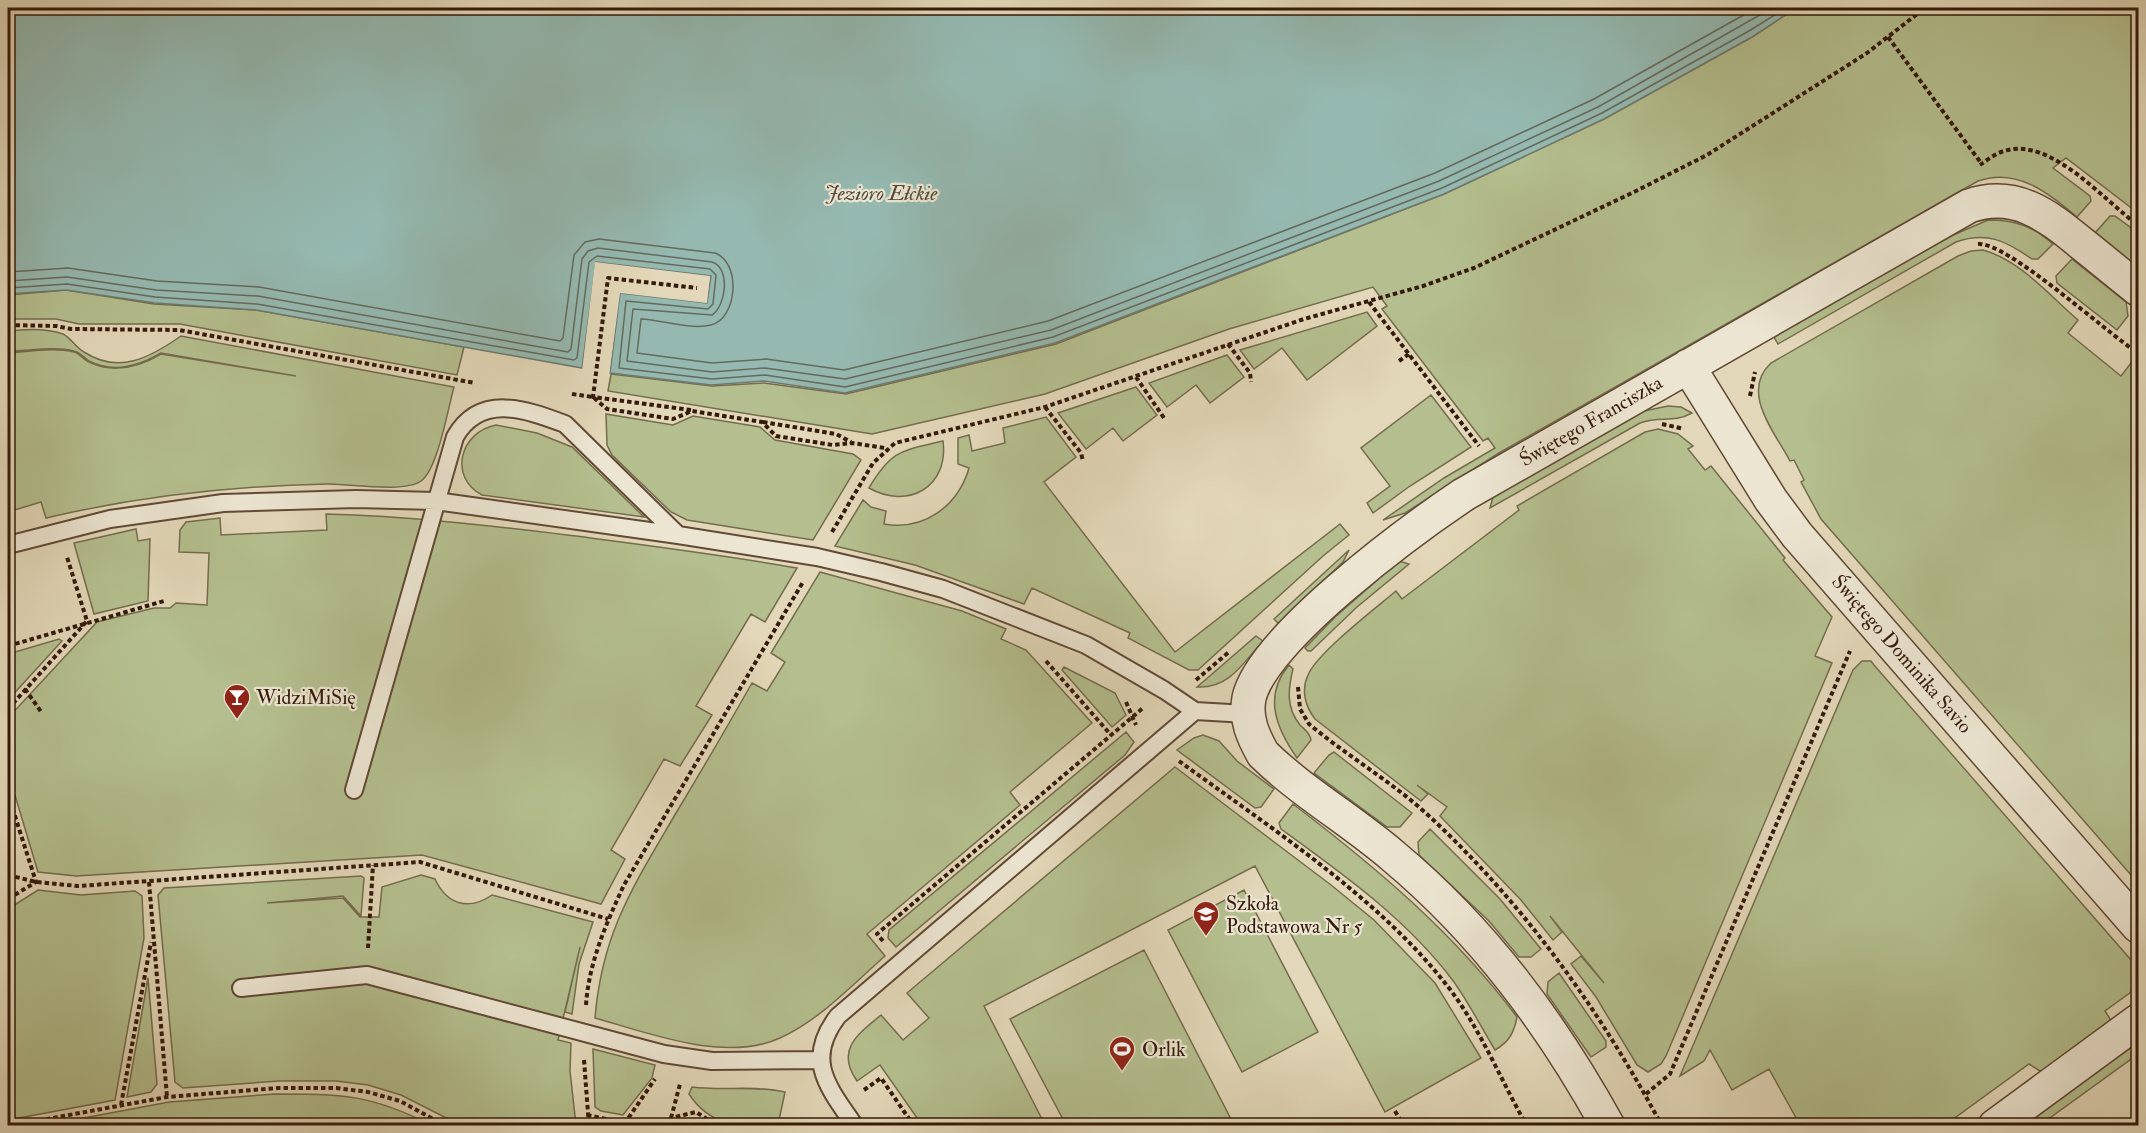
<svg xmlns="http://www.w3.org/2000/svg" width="2146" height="1133" viewBox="0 0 2146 1133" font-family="'IM FELL Double Pica',serif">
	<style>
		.green { fill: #b4be8e; stroke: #746c4c; stroke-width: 1.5 }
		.water { fill: #95b9b1; stroke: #6e796e; stroke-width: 1.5 }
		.pier { fill: #e2d7b8 }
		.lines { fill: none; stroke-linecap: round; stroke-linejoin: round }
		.shore { stroke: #646a5d; stroke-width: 1.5 }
		.service-casing { stroke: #604935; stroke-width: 20 }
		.minor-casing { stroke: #604935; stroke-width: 36 }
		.path { stroke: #341a09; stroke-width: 4; stroke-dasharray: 4.5 3; stroke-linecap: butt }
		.service { stroke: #ece5d1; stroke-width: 16 }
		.minor { stroke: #ece5d1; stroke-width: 33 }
		.labels { text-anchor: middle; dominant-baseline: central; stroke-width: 4.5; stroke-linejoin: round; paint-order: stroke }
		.street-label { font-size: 20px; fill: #341a09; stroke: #ece5d1 }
		.poi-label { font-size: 20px; fill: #341a09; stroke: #ece5d1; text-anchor: start }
		.water-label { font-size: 21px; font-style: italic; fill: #514a3b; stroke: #ece5d1 }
	</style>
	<rect width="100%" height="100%" fill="#e2d7b8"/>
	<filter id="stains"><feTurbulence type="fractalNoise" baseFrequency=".00333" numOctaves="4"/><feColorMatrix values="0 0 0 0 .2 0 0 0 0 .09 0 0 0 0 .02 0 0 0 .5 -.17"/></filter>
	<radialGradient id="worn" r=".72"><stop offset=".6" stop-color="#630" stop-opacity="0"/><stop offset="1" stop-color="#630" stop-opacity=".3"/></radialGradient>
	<path class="green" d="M1796 8H2138V213L2066 158 2053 168 2090 196 2091 201 2077 217C2048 193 2017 167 1978 181L1499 453 1405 513 1383 520 1444 478 1495 448 1488 438 1483 441 1382 309 1387 306 1373 287 1229 329 1045 394 872 434 608 391 611 374 712 386 764 383 846 394 1056 344 1444 194 1604 119 1752 37Z
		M2110 216H2115L2138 233V268L2095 233Z
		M1988 220C2015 220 2033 226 2053 244L2038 259H2032C2006 241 1987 231 1956 242L1778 344 1774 337 1951 236Z
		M1983 250C2020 260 2050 296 2078 320L2068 333 2121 376 2134 359 2138 362V883L1821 519 1801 482 1804 480 1794 460 1790 461C1774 431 1740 392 1771 363L1958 256 1971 251Z
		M2072 259 2126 302 2128 316 2117 330 2057 283 2056 276Z
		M66 290 154 304 256 310 464 347 457 375 180 324H79L56 319H8V295Z
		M1367 312 1377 326 1307 380 1282 348 1254 369 1240 350Z
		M8 331C25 329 47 328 63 334 70 337 76 348 84 352 119 375 151 357 181 336L454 387C448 408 438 469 421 481 405 493 349 484 327 484 231 486 139 496 46 518L41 502 8 512V353C28 352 54 347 74 352 79 353 84 360 89 362 114 374 139 367 161 354L296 376 161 353C139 366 114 374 89 361 84 358 80 352 74 351 54 346 28 351 8 351Z
		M1227 355 1244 377 1210 403 1196 385 1167 407 1149 383Z
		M1136 387 1157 415 1123 441 1113 428 1086 449 1058 413Z
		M1431 395 1471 447 1410 486 1373 513 1367 503 1390 486 1361 448Z
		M1668 406 1681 407 1692 413C1672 424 1661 415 1640 423L1490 508 1493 497 1644 411Z
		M606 414 673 425 693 416 760 427 775 440 853 454 861 460 813 540 687 520 671 512 612 455 607 445Z
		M1046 417 1076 457 1044 482 1175 652 1340 524 1349 535 1323 556 1198 670H1189L1128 638 1130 633 1032 588 1024 604 915 565 835 546 863 500 871 507 886 511 884 524C924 531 958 506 969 468L958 464V438L969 435 972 451 1005 443 1003 428Z
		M496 425 537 433 572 447 644 517 482 495C448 477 460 432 496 425Z
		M1658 429 1678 434 1693 446 1688 449 1705 470 1711 466 1785 558 1783 560 1832 617 1815 656 1832 663 1666 1056 1661 1064 1648 1072 1637 1065 1596 997 1571 964 1581 956 1604 983 1550 916 1562 932 1553 940 1521 900 1440 816 1447 807 1417 785 1428 794 1421 801 1315 719C1305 706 1301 690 1308 675 1317 653 1376 608 1396 591L1402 599 1519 510 1517 506 1645 432Z
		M943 441C949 487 908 510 869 488 892 449 902 451 943 441Z
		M326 514C410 516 492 526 576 536 650 546 724 555 797 568L765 622 751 614 696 706 712 715 680 766 664 759 611 850 625 859 601 904 422 855 76 876 38 872 8 772V718L97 622 154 608H170L176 603 207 605 209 553 179 552 180 530 186 522 220 518 221 535 327 530Z
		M136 529 138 541 150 539 148 601 94 614 74 543Z
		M1349 550 1343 562 1279 624 1274 619Z
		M1399 561 1409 564 1357 607 1311 651H1308L1305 648 1335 617Z
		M820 572 962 611 1006 629 1001 639 1026 650 1092 723 1010 792 1020 805 867 934 885 956C853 984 820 1020 780 1038 725 1063 649 1033 595 1018 602 932 634 885 676 813 702 770 727 727 752 683L767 691 785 662 771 653Z
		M1256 636 1263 641C1243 663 1229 689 1197 687Z
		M59 639 62 641 8 700V654Z
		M1862 661H1871L1874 665 2131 960 2136 973 2131 992 2105 1011 2112 1022 2043 1073 2029 1064 1945 1125H1800L1769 1069 1732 1090 1710 1050 1704 1061 1680 1076 1853 670Z
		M1289 665 1293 669C1288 689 1286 708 1300 725 1305 730 1310 733 1311 740L1297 758C1276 728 1263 696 1289 665Z
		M1064 667 1115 693 1126 715 1112 727 1062 670Z
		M1126 732 1134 742 1125 755 896 947 888 938 889 930Z
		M1203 735 1219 741 1237 761 1274 789 1261 807 1255 808 1177 750 1194 738Z
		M1334 752 1412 813 1400 827H1387L1314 773 1329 755Z
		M1175 767 1331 885 1374 920 1435 983 1481 1058 1385 1112 1255 866 984 1006 1045 1125H922L880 1065 857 1081C835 1050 858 1034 881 1015L903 1040 929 1018 907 993Z
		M1293 804C1377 868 1454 933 1517 1017 1514 1033 1509 1042 1495 1050 1481 1027 1469 1003 1454 982 1408 920 1343 874 1281 829L1279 823Z
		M1430 829 1500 899 1541 949 1531 957H1519L1489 921 1419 855 1418 842Z
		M421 875 435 879C447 905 469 911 492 895L593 922 579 964 572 1014 565 1012 580 947 558 1040 571 1043 570 1071 576 1125H460L401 1095 368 1085 336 1081H279L183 1088 175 1082 158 895 164 888 361 876 364 878 361 916 343 896 267 903 343 898 360 917H379L382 887Z
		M38 890 81 895 135 891 142 896 144 938 115 1100 8 1120V909Z
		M1244 890 1318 1032 1242 1072 1168 930Z
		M1144 950 1234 1125H1066L1010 1019Z
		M1559 973 1606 1041V1047L1591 1057 1547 994 1548 982Z
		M148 978 157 1084 151 1092 127 1097Z
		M2129 1045 2135 1054 2138 1052V1054L2040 1125 2020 1126Z
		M593 1049 655 1065 652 1078 623 1115 601 1111 595 1107Z
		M692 1087C723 1091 754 1085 785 1092L778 1125C742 1126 712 1129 689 1094Z
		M275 1094C342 1094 370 1094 431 1125H46L169 1102Z"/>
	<path class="water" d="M8 8H1796L1752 37 1604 119 1444 194 1055 343 845 393 764 381 711 385 610 373 620 293 707 303 711 276 596 262 582 368 256 310 155 303 66 290 8 294Z"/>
	<path class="pier" d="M595 262 710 276 707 303 620 293 609 376 607 373 618 291 705 300 707 278 598 265 585 368 582 371Z"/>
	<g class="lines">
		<path class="shore" d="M8 272 68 268 157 281 259 287 560 341 563 338 574 255 585 242 599 239 715 253C742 263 737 319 711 325 690 330 663 320 641 319L637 353 712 363 766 359 844 370 1048 321 1435 173 1594 99 1756 8
			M8 281 67 277 156 290 258 296 568 352 571 349 582 259 588 251 598 248 712 262C731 268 726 306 712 315L633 309 627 361 712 372 765 368 845 379 1051 330 1439 181 1598 107 1772 8
			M8 288 67 284 155 297 257 304 574 360 577 358 589 262 597 256 710 269 716 275 713 304 708 309 626 301 619 368 712 379 765 375 845 387 1053 337 1442 188 1602 113 1749 31 1786 8"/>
		<g class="service-casing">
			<path id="service" d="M8 545 110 519 223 503 356 499 436 501 678 535 817 557 881 572 943 589 1086 645 1164 690 1195 711 1247 714
				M354 790 455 437C480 393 525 409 565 424L678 535
				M241 988 367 975 664 1054 712 1061 821 1060
				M855 1126C828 1087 804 1060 838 1016L1195 711"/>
		</g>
		<g class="minor-casing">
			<path id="minor" d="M1688 366 1771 500 1797 535 2138 926
				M1608 1126C1551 1023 1483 931 1393 856 1351 820 1302 792 1263 754 1253 736 1245 719 1249 698 1262 639 1411 530 1463 495L1969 206C2015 190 2047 215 2081 243 2100 258 2119 274 2138 289
				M1995 1126 2138 1021"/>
		</g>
		<path class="path" d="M1888 37 1981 163
			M1980 165C1987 160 1996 153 2004 151 2051 136 2104 201 2138 225
			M1978 244C2006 241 2107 333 2138 353
			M1369 302 1479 446
			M8 325 56 326 71 329 179 330 475 383
			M1228 344 1250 373 1251 382
			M1399 361 1409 354
			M1136 377 1164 418
			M572 394 593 397 607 409 673 419 692 411 762 422 776 436 833 445 852 443 885 448
			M1750 396 1755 372
			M1045 407 1081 453 1083 461
			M691 410 593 397 608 278 697 288
			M763 422 836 434 851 442
			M1662 424 1684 429
			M832 532 873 463 895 443 1045 407 1304 319 1423 286 1474 268 1634 192 1707 155 1867 53 1925 8
			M8 646 164 601
			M1046 661 1111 735
			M1196 680 1229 652
			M1298 687 1300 709 1309 724C1347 756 1391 781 1428 815 1524 904 1600 1010 1662 1126
			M25 689 42 713
			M1126 702 1136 725
			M8 709 87 621 67 557
			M1179 761C1268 826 1377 897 1445 983 1479 1025 1500 1079 1527 1126
			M8 794 36 882 8 899
			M8 875 36 882 78 886 420 862 608 919
			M149 882 167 1097
			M883 941 877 934 1143 708
			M368 948 373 865
			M586 1005C589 962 606 924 624 885L803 582
			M584 1060 589 1126
			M864 1090 881 1078 914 1126
			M1646 1094 1670 1074 1850 651
			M121 1105 151 942
			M1395 1111 1404 1126
			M587 1115 625 1123 655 1079
			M671 1118 680 1084
			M625 1123 635 1126
			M9 1126 167 1097 278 1088H336L368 1092 400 1101 446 1126
			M665 1126 671 1118 696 1112 718 1126"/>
		<use href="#service" class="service"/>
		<use href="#minor" class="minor"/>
	</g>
	<defs>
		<g id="bar-pin" transform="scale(1.35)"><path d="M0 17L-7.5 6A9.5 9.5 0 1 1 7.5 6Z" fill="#8f2418" stroke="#ece5d1"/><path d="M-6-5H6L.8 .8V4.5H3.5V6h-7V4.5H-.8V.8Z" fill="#fff"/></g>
		<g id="school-pin" transform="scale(1.35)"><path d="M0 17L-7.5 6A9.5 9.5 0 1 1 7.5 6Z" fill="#8f2418" stroke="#ece5d1"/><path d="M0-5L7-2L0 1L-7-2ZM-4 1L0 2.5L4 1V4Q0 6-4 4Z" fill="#fff"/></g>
		<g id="stadium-pin" transform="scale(1.35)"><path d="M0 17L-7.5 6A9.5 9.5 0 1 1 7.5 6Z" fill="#8f2418" stroke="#ece5d1"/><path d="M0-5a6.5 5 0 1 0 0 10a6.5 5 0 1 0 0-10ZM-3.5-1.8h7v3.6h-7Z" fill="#fff"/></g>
	</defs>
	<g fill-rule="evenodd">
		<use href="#bar-pin" x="237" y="697"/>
		<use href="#school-pin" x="1206" y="914"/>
		<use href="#stadium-pin" x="1122" y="1049"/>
	</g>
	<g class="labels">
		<g class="street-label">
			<text transform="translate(1591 421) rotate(-30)">Świętego Franciszka</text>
			<text transform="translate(1902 654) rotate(49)">Świętego Dominika Savio</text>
		</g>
		<g class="poi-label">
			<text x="256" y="697">WidziMiSię</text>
			<text x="1226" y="903">Szkoła<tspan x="1226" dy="23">Podstawowa Nr 5</tspan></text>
			<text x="1142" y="1049">Orlik</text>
		</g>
		<g class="water-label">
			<text x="881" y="193">Jezioro Ełckie</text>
		</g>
	</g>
	<rect width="2146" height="1133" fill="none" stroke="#e2d7b8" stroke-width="30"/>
	<rect x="9" y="9" width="2128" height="1115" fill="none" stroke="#341a09" stroke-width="3"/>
	<rect x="15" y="15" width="2116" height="1103" fill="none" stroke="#341a09" stroke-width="1.5"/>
	<rect width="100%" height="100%" filter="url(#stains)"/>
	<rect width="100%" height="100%" fill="url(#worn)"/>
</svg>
